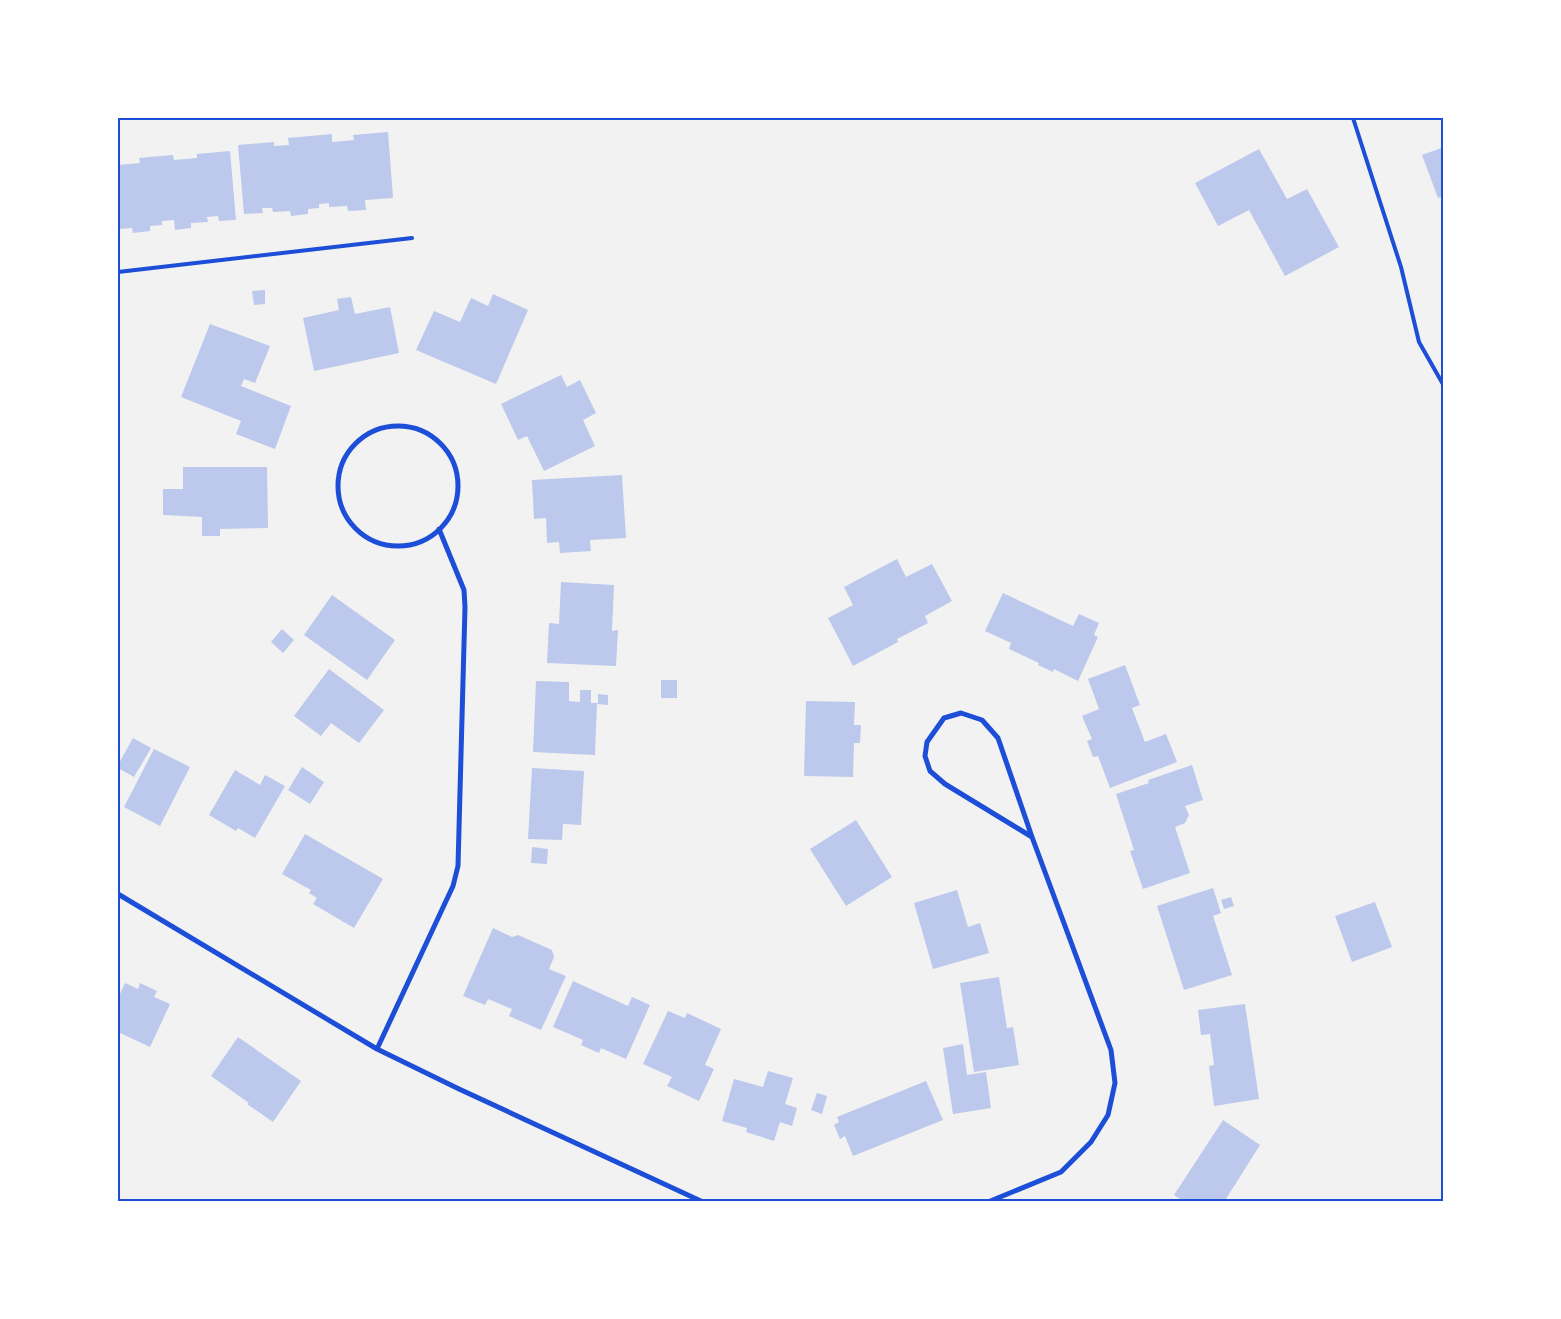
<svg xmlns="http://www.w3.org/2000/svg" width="1561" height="1319" viewBox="0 0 1561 1319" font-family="'Varela Round',sans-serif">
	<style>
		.building { fill: #bdc9ec }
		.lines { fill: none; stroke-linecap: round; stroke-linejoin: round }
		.service { stroke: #1d4ed8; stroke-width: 4 }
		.minor { stroke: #1d4ed8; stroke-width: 5 }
		.neatline { fill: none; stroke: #1d4ed8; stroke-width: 2 }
	</style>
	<rect width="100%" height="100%" fill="#f2f2f2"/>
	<path class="building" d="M388 132 393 198 365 200 366 210 348 211 347 206 329 207V203L319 204V208L308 209V214L291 216 290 211 273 212 272 208H262L263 213 244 214 238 145 274 142V146L289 145 288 138 332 134V142L354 140 353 135Z
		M1444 147V196L1438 198 1422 155Z
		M1259 149 1287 199 1307 189 1339 247 1285 276 1249 210 1218 226 1195 183Z
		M230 151 236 220 219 221 218 216 207 217 208 222 191 223V228L175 230 174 220 162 221V225L150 226V231L133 233 132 228 118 229V165L140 163 139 158 173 155 174 160 197 158V154Z
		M265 290V304L254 305 252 291Z
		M493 294 528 310 496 384 416 350 434 311 460 322 471 298 488 306Z
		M351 297 355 314 390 307 399 353 314 371 303 318 339 310 337 299Z
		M210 324 270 346 255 383 244 379 241 386 291 406 275 449 236 434 241 421 181 397Z
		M561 375 567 387 580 380 596 413 583 420 595 446 544 471 527 436 518 440 501 404Z
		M183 467H267L268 528 220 529V536H202V517L163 515V489H183Z
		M622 475 626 538 590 540 591 551 560 553 559 542 547 543 546 518 534 519 532 480Z
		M897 559 906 577 932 564 952 601 925 616 928 623 897 639 898 642 853 666 828 618 853 605 844 587Z
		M561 582 614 585 612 631 618 630 616 666 547 663 549 623 559 624Z
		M1003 593 1073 626 1079 614 1099 623 1094 635 1098 637 1078 681 1054 669 1053 672 1038 665 1039 663 1009 649 1011 643 985 631Z
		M332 595 395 640 367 680 304 635Z
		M282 629 294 640 283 653 271 642Z
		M1125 665 1140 705 1132 708 1145 742 1166 734 1177 762 1110 788 1098 756 1093 757 1087 741 1092 739 1082 716 1099 709 1088 679Z
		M329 669 384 710 359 743 331 723 321 736 294 716Z
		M661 680H677V698H661Z
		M536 681 569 682V701L580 702V690H591V703H598V694L608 695V705L597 704 595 755 533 752Z
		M806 701 855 702 854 725H861L860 743H854L853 777 804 776Z
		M133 738 151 748 134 777 118 768V765Z
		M154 749 190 767 160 826 124 807Z
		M1192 765 1203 800 1185 806 1189 815 1185 823 1175 827 1190 873 1143 889 1130 851 1134 850 1116 794 1149 783 1148 780Z
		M302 767 324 782 310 804 288 790Z
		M532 768 584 771 581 825 563 824 562 840 528 839Z
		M235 770 260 785 265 775 285 786 255 838 238 828 236 831 209 815Z
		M856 820 892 877 846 906 810 849Z
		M305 834 383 879 354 928 313 904 317 898 309 893 311 890 282 874Z
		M532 847 548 849 547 864 531 863Z
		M1213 888 1221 913 1213 916 1232 975 1184 990 1157 906Z
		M957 890 968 927 980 923 989 953 933 969 914 903Z
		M1231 897 1234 906 1224 909 1221 900Z
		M1375 902 1392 947 1352 962 1335 916Z
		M493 928 512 937 518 935 552 950 554 957 549 969 566 976 541 1030 509 1016 512 1009 488 999 485 1005 463 996Z
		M999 977 1007 1028 1013 1027 1019 1065 974 1072 960 983Z
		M573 981 628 1006 632 997 650 1005 626 1059 601 1048 599 1053 581 1045 583 1040 553 1027Z
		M125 983 138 989 140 983 157 991 154 997 170 1004 150 1047 118 1032V998Z
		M1245 1004 1259 1099 1214 1106 1209 1066 1214 1065 1210 1034 1201 1035 1198 1010Z
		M668 1011 685 1018 687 1013 721 1029 705 1065 714 1069 699 1101 667 1086 672 1077 643 1064Z
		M238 1037 301 1081 273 1122 247 1104 249 1103 211 1076Z
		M963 1044 967 1075 986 1072 991 1108 953 1114 943 1048Z
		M768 1071 793 1078 785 1104 797 1108 792 1126 780 1122 774 1141 746 1132 747 1128 722 1121 734 1079 763 1087Z
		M926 1081 943 1120 853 1156 845 1136 840 1139 834 1125 839 1122 837 1117Z
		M817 1093 827 1096 822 1114 811 1110Z
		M1223 1120 1260 1145 1224 1202H1184L1174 1195Z"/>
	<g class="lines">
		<path class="service" d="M1353 118 1401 267 1419 342 1444 386
			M118 272 412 238"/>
		<path class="minor" d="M338 486a60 60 0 1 1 120 0a60 60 0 1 1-120 0Z
			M118 894 377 1049 459 1089 703 1202
			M377 1049 453 886 458 866 465 607 464 590 439 529
			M988 1202 1061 1172 1091 1142 1108 1115 1115 1083 1111 1050 1032 837 998 738 982 720 961 713 944 718 927 742 925 756 930 771 945 784 1032 837"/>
	</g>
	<rect width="1561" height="1319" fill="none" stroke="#ffffff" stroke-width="238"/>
	<rect x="119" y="119" width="1323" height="1081" class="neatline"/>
</svg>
